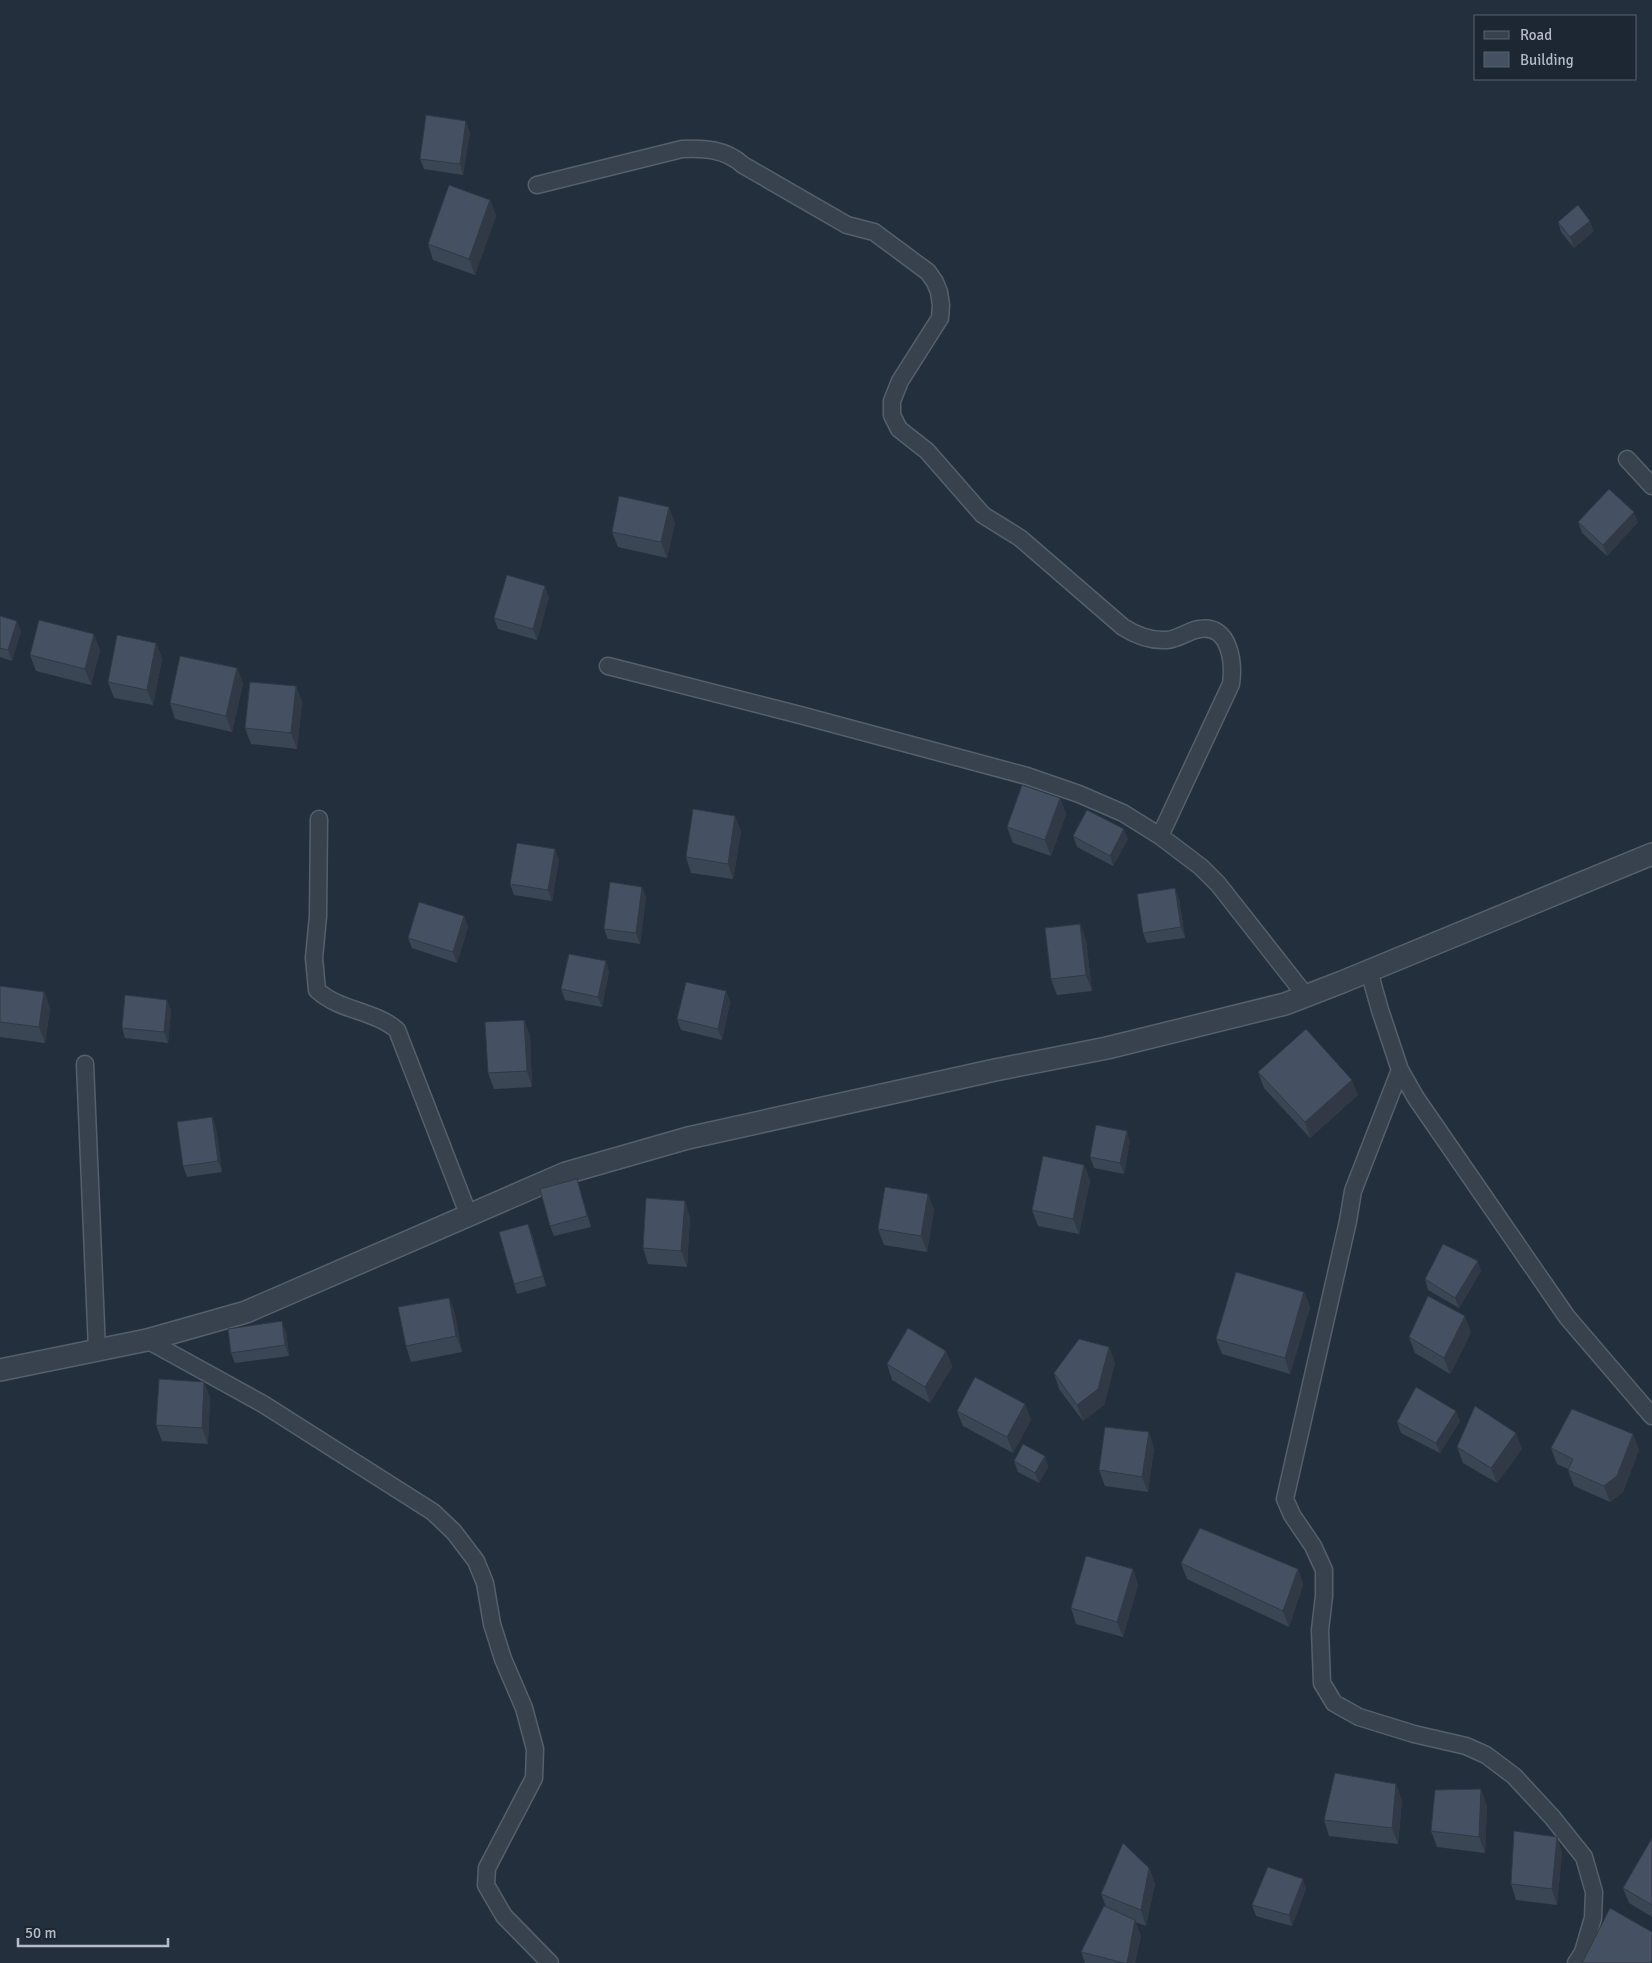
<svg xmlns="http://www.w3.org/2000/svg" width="1652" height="1963" viewBox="0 0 1652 1963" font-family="Signika,sans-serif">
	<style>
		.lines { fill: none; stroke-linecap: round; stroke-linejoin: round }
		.minor-casing { stroke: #565f6c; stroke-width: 19 }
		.tertiary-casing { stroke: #565f6c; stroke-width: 24 }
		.minor { stroke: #38414e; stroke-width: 16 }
		.tertiary { stroke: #38414e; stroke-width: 21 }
		.wall { fill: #3b4654 }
		.shaded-wall { fill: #303945 }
		.building { fill: #455162; stroke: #303945 }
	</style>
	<rect width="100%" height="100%" fill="#242f3e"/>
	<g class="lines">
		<g class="minor-casing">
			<path id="minor" d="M537 185 682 149C704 148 726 149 743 165L847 225 874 232 928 272 935 282 939 292 941 305 940 318 900 381 892 401V415L899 429 927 451 983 515 1020 538 1123 627C1137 636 1150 641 1167 640 1179 639 1189 630 1200 629 1230 624 1234 663 1231 684L1160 836
				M1627 459 1652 486
				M608 666 800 715 1027 776 1079 794 1123 813 1160 836 1201 867 1218 884 1306 996
				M319 819 318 916 314 958 317 990C339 1011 374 1010 397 1030L469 1216
				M1369 971 1380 1010 1400 1070 1416 1098 1567 1317 1652 1416
				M85 1064 97 1350
				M1400 1070 1353 1191 1348 1221 1285 1499 1292 1515 1313 1546 1324 1570V1596L1320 1630 1322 1683 1334 1703 1359 1717 1414 1734 1466 1746 1486 1755 1514 1776 1552 1817 1584 1857 1594 1892 1593 1918 1583 1952 1576 1963
				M147 1340 263 1404 433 1512 454 1532 476 1561 485 1583 492 1624 503 1659 524 1708 535 1749 534 1778 487 1868 486 1885 504 1916 550 1963"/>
		</g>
		<g class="tertiary-casing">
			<path id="tertiary" d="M0 1370 147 1340 246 1312 566 1173 688 1138 995 1070 1107 1048 1285 1004 1342 982 1652 854"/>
		</g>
		<use href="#minor" class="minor"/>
		<use href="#tertiary" class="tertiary"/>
	</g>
	<path class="wall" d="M470 132 463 175 424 169 420 159Z
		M490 200 496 216 475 275 433 260 428 244Z
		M1558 222 1594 231 1574 248 1561 232Z
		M1578 522H1638L1607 556 1582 533Z
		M675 523 667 558 618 547 612 532Z
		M549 597 537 640 498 629 494 618Z
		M0 616 21 631 12 661 0 657Z
		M156 643 162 659 153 705 114 698 108 682Z
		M100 650 91 685 36 671 30 655Z
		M237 668 243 684 232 732 175 719 170 703Z
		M296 686 302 702 297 749 251 744 245 728Z
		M1060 798 1066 814 1051 856 1013 843 1007 827Z
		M735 816 741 832 733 879 691 873 686 857Z
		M1073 836 1128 839 1113 866 1077 847Z
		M559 860 552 901 514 895 510 884Z
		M642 887 646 897 640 944 608 939 604 929Z
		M1179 899 1185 938 1147 943 1143 933Z
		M464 916 468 927 457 963 412 948 408 938Z
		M1086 940 1092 991 1057 995 1051 979Z
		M606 961 609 972 602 1007 565 1000 561 989Z
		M0 986 44 992 50 1008 45 1043 0 1037Z
		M726 991 730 1002 722 1040 681 1030 677 1019Z
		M171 1010 168 1043 125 1038 122 1028Z
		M524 1020 530 1036 532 1087 494 1089 488 1073Z
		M1258 1072 1358 1095 1310 1138 1264 1088Z
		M212 1117 216 1128 222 1172 187 1177 183 1166Z
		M1130 1141 1124 1174 1094 1168 1090 1157Z
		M1084 1165 1090 1181 1079 1234 1038 1226 1032 1210Z
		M577 1179 580 1190 591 1227 554 1236 550 1226Z
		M928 1194 934 1210 927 1252 884 1245 878 1229Z
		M690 1217 687 1267 648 1264 643 1248Z
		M532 1234 546 1286 517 1294 514 1284Z
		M1481 1271 1459 1308 1428 1290 1425 1279Z
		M1304 1292 1310 1307 1290 1374 1222 1354 1216 1339Z
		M449 1298 455 1314 462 1352 411 1362 406 1346Z
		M286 1332 289 1356 235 1363 231 1353Z
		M1471 1332 1450 1374 1415 1353 1409 1337Z
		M1109 1347 1115 1363 1104 1405 1083 1421 1059 1389 1054 1373Z
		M946 1351 952 1367 930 1403 892 1380 887 1364Z
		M204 1382 210 1398 208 1444 162 1441 156 1425Z
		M1025 1404 1031 1420 1013 1453 963 1426 957 1411Z
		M1460 1421 1440 1453 1401 1433 1397 1422Z
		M1633 1434 1639 1450 1623 1492 1610 1502 1574 1486 1568 1470V1469L1557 1464 1551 1448Z
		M1457 1447 1522 1449 1497 1483 1463 1463Z
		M1154 1448 1148 1492 1105 1486 1099 1470Z
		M1045 1456 1048 1467 1039 1483 1018 1472 1014 1461Z
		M1181 1563 1298 1569 1303 1585 1289 1627 1187 1579Z
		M1133 1569 1138 1585 1123 1637 1076 1624 1071 1608Z
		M1402 1800 1398 1844 1329 1836 1324 1820Z
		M1487 1805 1485 1853 1437 1847 1431 1831Z
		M1557 1837 1562 1853 1557 1905 1516 1900 1511 1884Z
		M1652 1838V1917L1629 1903 1623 1888Z
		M1149 1868 1155 1884 1146 1926 1135 1922 1141 1936 1135 1963H1085L1081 1952 1106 1907 1101 1894Z
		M1306 1889 1292 1926 1256 1916 1252 1905Z"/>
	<path class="shaded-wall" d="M466 121 470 132 463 175 460 164Z
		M490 200 496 216 475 275 469 259Z
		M1590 221 1594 231 1574 248 1570 237Z
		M669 507 675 523 667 558 661 542Z
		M1634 512 1638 522 1607 556 1603 545Z
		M545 586 549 597 537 640 533 629Z
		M17 621 21 631 12 661 8 650Z
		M94 634 100 650 91 685 85 669Z
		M156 643 162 659 153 705 147 690Z
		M237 668 243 684 232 732 226 716Z
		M296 686 302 702 297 749 291 733Z
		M1060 798 1066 814 1051 856 1045 840Z
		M735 816 741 832 733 879 728 864Z
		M1124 829 1128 839 1113 866 1110 856Z
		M555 849 559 860 552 901 548 890Z
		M642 887 646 897 640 944 636 933Z
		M1175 888 1179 899 1185 938 1181 927Z
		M464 916 468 927 457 963 453 952Z
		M1080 924 1086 940 1092 991 1086 975Z
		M606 961 609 972 602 1007 598 997Z
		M726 991 730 1002 722 1040 718 1029Z
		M44 992 50 1008 45 1043 39 1027Z
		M167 1000 171 1010 168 1043 164 1032Z
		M524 1020 530 1036 532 1087 527 1071Z
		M1352 1080 1358 1095 1310 1138 1305 1122Z
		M212 1117 216 1128 222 1172 218 1161Z
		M1127 1131 1130 1141 1124 1174 1120 1163Z
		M1084 1165 1090 1181 1079 1234 1073 1219Z
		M928 1194 934 1210 927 1252 921 1236Z
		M685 1201 690 1217 687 1267 681 1251Z
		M528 1224 532 1234 546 1286 543 1276Z
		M1478 1261 1481 1271 1459 1308 1455 1298Z
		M1304 1292 1310 1307 1290 1374 1285 1358Z
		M449 1298 455 1314 462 1352 456 1336Z
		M1465 1316 1471 1332 1450 1374 1444 1358Z
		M282 1321 286 1332 289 1356 285 1345Z
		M1109 1347 1115 1363 1104 1405 1083 1421 1077 1405Z
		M946 1351 952 1367 930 1403 925 1387Z
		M204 1382 210 1398 208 1444 202 1428Z
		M1025 1404 1031 1420 1013 1453 1007 1437Z
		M1456 1411 1460 1421 1440 1453 1436 1443Z
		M1149 1432 1154 1448 1148 1492 1142 1477Z
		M1516 1433 1522 1449 1497 1483 1491 1468Z
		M1633 1434 1639 1450 1623 1492 1610 1502 1604 1486Z
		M1045 1456 1048 1467 1039 1483 1035 1473Z
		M1133 1569 1138 1585 1123 1637 1117 1622Z
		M1298 1569 1303 1585 1289 1627 1283 1611Z
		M1396 1784 1402 1800 1398 1844 1392 1828Z
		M1481 1789 1487 1805 1485 1853 1479 1837Z
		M1557 1837 1562 1853 1557 1905 1552 1889Z
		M1149 1868 1155 1884 1146 1926 1141 1910Z
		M1303 1879 1306 1889 1292 1926 1289 1915Z
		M1135 1920 1141 1936 1135 1963H1127Z"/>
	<path class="building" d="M426 115 466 121 460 164 420 159Z
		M449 185 490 200 469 259 428 244Z
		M1578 205 1590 221 1570 237 1558 222Z
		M1609 489 1634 512 1603 545 1578 522Z
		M619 496 669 507 661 542 612 532Z
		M507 575 545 586 533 629 494 618Z
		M0 616 17 621 8 650 0 648Z
		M39 620 94 634 85 669 30 655Z
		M117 635 156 643 147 690 108 682Z
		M180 656 237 668 226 716 170 703Z
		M250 682 296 686 291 733 245 728Z
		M1022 785 1060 798 1045 840 1007 827Z
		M693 809 735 816 728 864 686 857Z
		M1087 810 1124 829 1110 856 1073 836Z
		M517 843 555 849 548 890 510 884Z
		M610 882 642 887 636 933 604 929Z
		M1175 888 1181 927 1143 933 1137 894Z
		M419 902 464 916 453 952 408 938Z
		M1080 924 1086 975 1051 979 1045 928Z
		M569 954 606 961 598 997 561 989Z
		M686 982 726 991 718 1029 677 1019Z
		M0 986 44 992 39 1027 0 1022Z
		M125 995 167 1000 164 1032 122 1028Z
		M524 1020 527 1071 488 1073 485 1022Z
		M1306 1029 1352 1080 1305 1122 1258 1072Z
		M212 1117 218 1161 183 1166 177 1122Z
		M1096 1125 1127 1131 1120 1163 1090 1157Z
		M1043 1156 1084 1165 1073 1219 1032 1210Z
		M577 1179 587 1216 550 1226 540 1189Z
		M885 1187 928 1194 921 1236 878 1229Z
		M646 1198 685 1201 681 1251 643 1248Z
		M528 1224 543 1276 514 1284 499 1232Z
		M1443 1244 1478 1261 1455 1298 1425 1279Z
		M1236 1272 1304 1292 1285 1358 1216 1339Z
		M1428 1296 1465 1316 1444 1358 1409 1337Z
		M449 1298 456 1336 406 1346 398 1307Z
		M282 1321 285 1345 231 1353 228 1329Z
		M908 1328 946 1351 925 1387 887 1364Z
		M1079 1339 1109 1347 1098 1389 1077 1405 1054 1373Z
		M975 1377 1025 1404 1007 1437 957 1411Z
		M159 1379 204 1382 202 1428 156 1425Z
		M1416 1387 1456 1411 1436 1443 1397 1422Z
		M1475 1406 1516 1433 1491 1468 1457 1447Z
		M1572 1409 1633 1434 1617 1476 1604 1486 1568 1470 1573 1459 1551 1448Z
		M1105 1427 1149 1432 1142 1477 1099 1470Z
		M1023 1444 1045 1456 1035 1473 1014 1461Z
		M1200 1528 1298 1569 1283 1611 1181 1563Z
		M1086 1556 1133 1569 1117 1622 1071 1608Z
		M1335 1773 1396 1784 1392 1828 1324 1820Z
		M1481 1789 1479 1837 1431 1831 1435 1790Z
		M1514 1831 1557 1837 1552 1889 1511 1884Z
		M1652 1838V1905L1623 1888Z
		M1123 1843 1149 1868 1141 1910 1101 1894Z
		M1268 1867 1303 1879 1289 1915 1252 1905Z
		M1104 1906 1135 1920 1127 1963H1124L1081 1952Z
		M1610 1908 1652 1932V1960L1650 1963H1582Z"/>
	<rect x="1474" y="15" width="162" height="65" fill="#1d2633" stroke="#59626f"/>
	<rect x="1484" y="31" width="25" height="8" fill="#38414e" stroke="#59626f"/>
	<text x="1520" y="40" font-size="15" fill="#b4bcc9">Road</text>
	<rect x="1484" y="52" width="25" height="15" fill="#455162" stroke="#59626f"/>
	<text x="1520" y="65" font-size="15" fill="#b4bcc9">Building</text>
	<path d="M18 1938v8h150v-8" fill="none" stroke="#b4bcc9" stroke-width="2.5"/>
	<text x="25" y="1938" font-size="15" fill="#b4bcc9" stroke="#1d2633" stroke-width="4" paint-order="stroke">50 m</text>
</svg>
